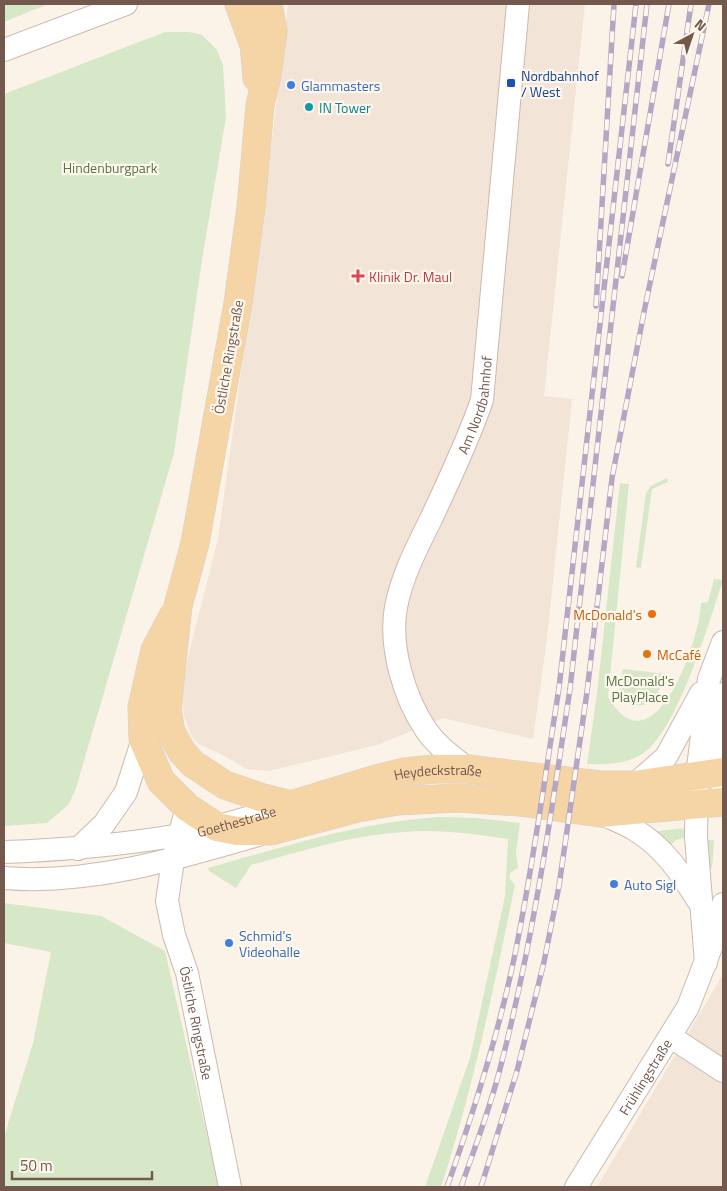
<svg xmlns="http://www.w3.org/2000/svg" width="727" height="1191" viewBox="0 0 727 1191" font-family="'Titillium Web',sans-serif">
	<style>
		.residential { fill: #f2e4d6 }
		.green { fill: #d6e8c7 }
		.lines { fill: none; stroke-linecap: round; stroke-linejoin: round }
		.minor-casing { stroke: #ccbaae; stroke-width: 24 }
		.major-casing { stroke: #d8d1cd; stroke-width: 29 }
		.minor { stroke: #fff; stroke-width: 22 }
		.major { stroke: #f5d4a5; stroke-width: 28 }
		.rail-casing { stroke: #b5a6c4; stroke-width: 5.5 }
		.rail { stroke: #fef7ee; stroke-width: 4; stroke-dasharray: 11; stroke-linecap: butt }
		.transit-dot { fill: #1a4fb4; stroke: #fef7ee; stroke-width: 2 }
		.shop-dot { fill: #3f7fe0; stroke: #fef7ee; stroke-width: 2 }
		.culture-dot { fill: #0f9aa8; stroke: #fef7ee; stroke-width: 2 }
		.health-dot { fill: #e0444e; stroke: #fef7ee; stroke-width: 2 }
		.food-dot { fill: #e8710a; stroke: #fef7ee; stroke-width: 2 }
		.labels { text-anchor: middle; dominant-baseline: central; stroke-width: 4.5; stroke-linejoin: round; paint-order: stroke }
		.transit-label { font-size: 14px; fill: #164399; stroke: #fef7ee; text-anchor: start }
		.shop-label { font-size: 14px; fill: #366cbe; stroke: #fef7ee; text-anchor: start }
		.culture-label { font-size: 14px; fill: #0d838f; stroke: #fef7ee; text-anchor: start }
		.park-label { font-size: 14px; fill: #577846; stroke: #fef7ee }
		.health-label { font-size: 14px; fill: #be3a42; stroke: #fef7ee; text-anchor: start }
		.street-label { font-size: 14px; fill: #73594d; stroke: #fef7ee }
		.food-label { font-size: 14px; fill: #c56008; stroke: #fef7ee; text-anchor: end }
	</style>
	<rect width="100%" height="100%" fill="#fbf3e8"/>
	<path class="residential" d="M288 4H585L544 396 572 399 547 639 533 739 443 718 377 745 269 771 247 769 219 753 200 745 192 737 185 719 181 699 188 657 218 539 266 190Z
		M723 972V1187H597L722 976Z"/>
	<path class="green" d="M4 4H48L4 22Z
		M165 32H189L202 35 217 50 223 65 226 117 202 260 174 453 76 788 69 804 47 823 4 826V94Z
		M667 478 668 482 652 489 641 568 636 567 646 493 651 486Z
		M620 483 629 484 608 697C654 775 700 639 701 603L708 602 714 579 723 580C709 621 678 732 642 754 627 764 604 765 587 764L597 693Z
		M623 669 666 674C662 684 658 695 650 702 641 709 624 704 621 692 619 686 622 676 623 669Z
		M439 817 476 818 520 823 516 853 518 868 511 872 509 878 515 885C494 987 473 1089 441 1187H425L470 1058 505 896 508 839C474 834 439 829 405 832 352 835 302 851 251 865L236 888 209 871 208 868C287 846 356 823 439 817Z
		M685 828 687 837 676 840 670 846 650 832Z
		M706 840H714L712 869 710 867Z
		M4 903 101 916 165 951 219 1187H4V1137L33 1043 51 952 4 943Z"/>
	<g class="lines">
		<g class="minor-casing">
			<g id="minor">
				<path d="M4 50 126 4"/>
				<path d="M723 694 721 752 723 796"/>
				<path id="s1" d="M468 769C453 757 437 746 426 730 404 697 389 647 396 607 402 576 417 547 431 519 449 480 468 441 482 400L518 4"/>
				<path d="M634 785 666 757 701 693"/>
				<path id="s2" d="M187 807 173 860 167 901 174 935 187 973 230 1187"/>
				<path d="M600 813C611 819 625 823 635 830 664 847 682 875 699 902"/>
				<path d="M78 849 104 824 126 792 143 739"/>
				<path id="s3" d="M4 852C63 850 121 845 180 835 217 828 254 816 291 805"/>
				<path d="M4 878C90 885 176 859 258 835"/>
				<path d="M706 963 696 837 697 776 709 679 723 642"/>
				<path d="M671 1037 723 1071"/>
				<path id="s4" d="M576 1187 688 1007 715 937 723 904"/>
			</g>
		</g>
		<g class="major-casing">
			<g id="major">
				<path d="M239 4 254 45 257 78"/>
				<path id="s5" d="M268 4 273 31 267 75 260 105 251 207 238 303 195 543 178 606 167 709 171 732 182 752 193 764 225 785 260 797 291 805 380 778 404 772 434 769H468L600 785H634L723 772"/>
				<path d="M173 616 155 650 142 707 143 739 161 781 187 807 217 827 237 831H271L358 808 397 801 458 798 519 802 600 813 723 802"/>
			</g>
		</g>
		<use href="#minor" class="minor"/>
		<use href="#major" class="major"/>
		<g class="rail-casing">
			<path id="rail" d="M668 164 691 4
				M622 276 669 4
				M596 306 614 4
				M447 1187C474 1111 499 1033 515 954 533 866 545 776 559 688L636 4
				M461 1187C475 1147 491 1106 501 1065 533 941 551 815 570 689L647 4
				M481 1187 517 1071 544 962 559 886 587 692 612 478 645 307 709 4"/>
		</g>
		<use href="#rail" class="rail"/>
	</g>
	<rect class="transit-dot" x="506" y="78" width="10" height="10" rx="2.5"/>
	<g class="shop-dot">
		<circle cx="291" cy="85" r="5"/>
		<circle cx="614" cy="884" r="5"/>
		<circle cx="229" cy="943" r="5"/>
	</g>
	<circle class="culture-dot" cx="309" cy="107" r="5"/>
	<path class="health-dot" d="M355.5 268.5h5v5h5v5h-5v5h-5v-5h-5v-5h5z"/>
	<g class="food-dot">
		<circle cx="652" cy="614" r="5"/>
		<circle cx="647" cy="654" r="5"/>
	</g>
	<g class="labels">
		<g class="transit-label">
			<text x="521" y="75">Nordbahnhof<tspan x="521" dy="16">/ West</tspan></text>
		</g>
		<g class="shop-label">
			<text x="301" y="85">Glammasters</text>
			<text x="624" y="884">Auto Sigl</text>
			<text x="239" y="935">Schmid's<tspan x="239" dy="16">Videohalle</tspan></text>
		</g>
		<g class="culture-label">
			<text x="319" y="107">IN Tower</text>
		</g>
		<g class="park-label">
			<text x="110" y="167">Hindenburgpark</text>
			<text x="640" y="680">McDonald's<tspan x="640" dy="16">PlayPlace</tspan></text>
		</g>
		<g class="health-label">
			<text x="369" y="276">Klinik Dr. Maul</text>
		</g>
		<g class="street-label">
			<text transform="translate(228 357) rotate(-80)">Östliche Ringstraße</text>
			<text stroke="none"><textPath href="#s1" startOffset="405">Am Nordbahnhof</textPath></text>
			<text stroke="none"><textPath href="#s5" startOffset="1036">Heydeckstraße</textPath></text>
			<text stroke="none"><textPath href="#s3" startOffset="235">Goethestraße</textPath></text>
			<text stroke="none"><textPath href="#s2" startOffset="222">Östliche Ringstraße</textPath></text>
			<text stroke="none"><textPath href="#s4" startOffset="130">Frühlingstraße</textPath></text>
		</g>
		<g class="food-label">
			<text x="642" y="614">McDonald's</text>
			<text x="657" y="654" text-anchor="start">McCafé</text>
		</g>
	</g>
	<rect width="727" height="1191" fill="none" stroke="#73594d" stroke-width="10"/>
	<g transform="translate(692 35) rotate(40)" stroke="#fef7ee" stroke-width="4" paint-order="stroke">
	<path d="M0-4L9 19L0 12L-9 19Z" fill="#73594d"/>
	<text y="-8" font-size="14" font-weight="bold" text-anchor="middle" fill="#73594d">N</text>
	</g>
	<path d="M12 1171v8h140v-8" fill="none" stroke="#73594d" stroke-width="2.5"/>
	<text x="20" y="1171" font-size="15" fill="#73594d" stroke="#fef7ee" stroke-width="4" paint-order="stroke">50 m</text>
</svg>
